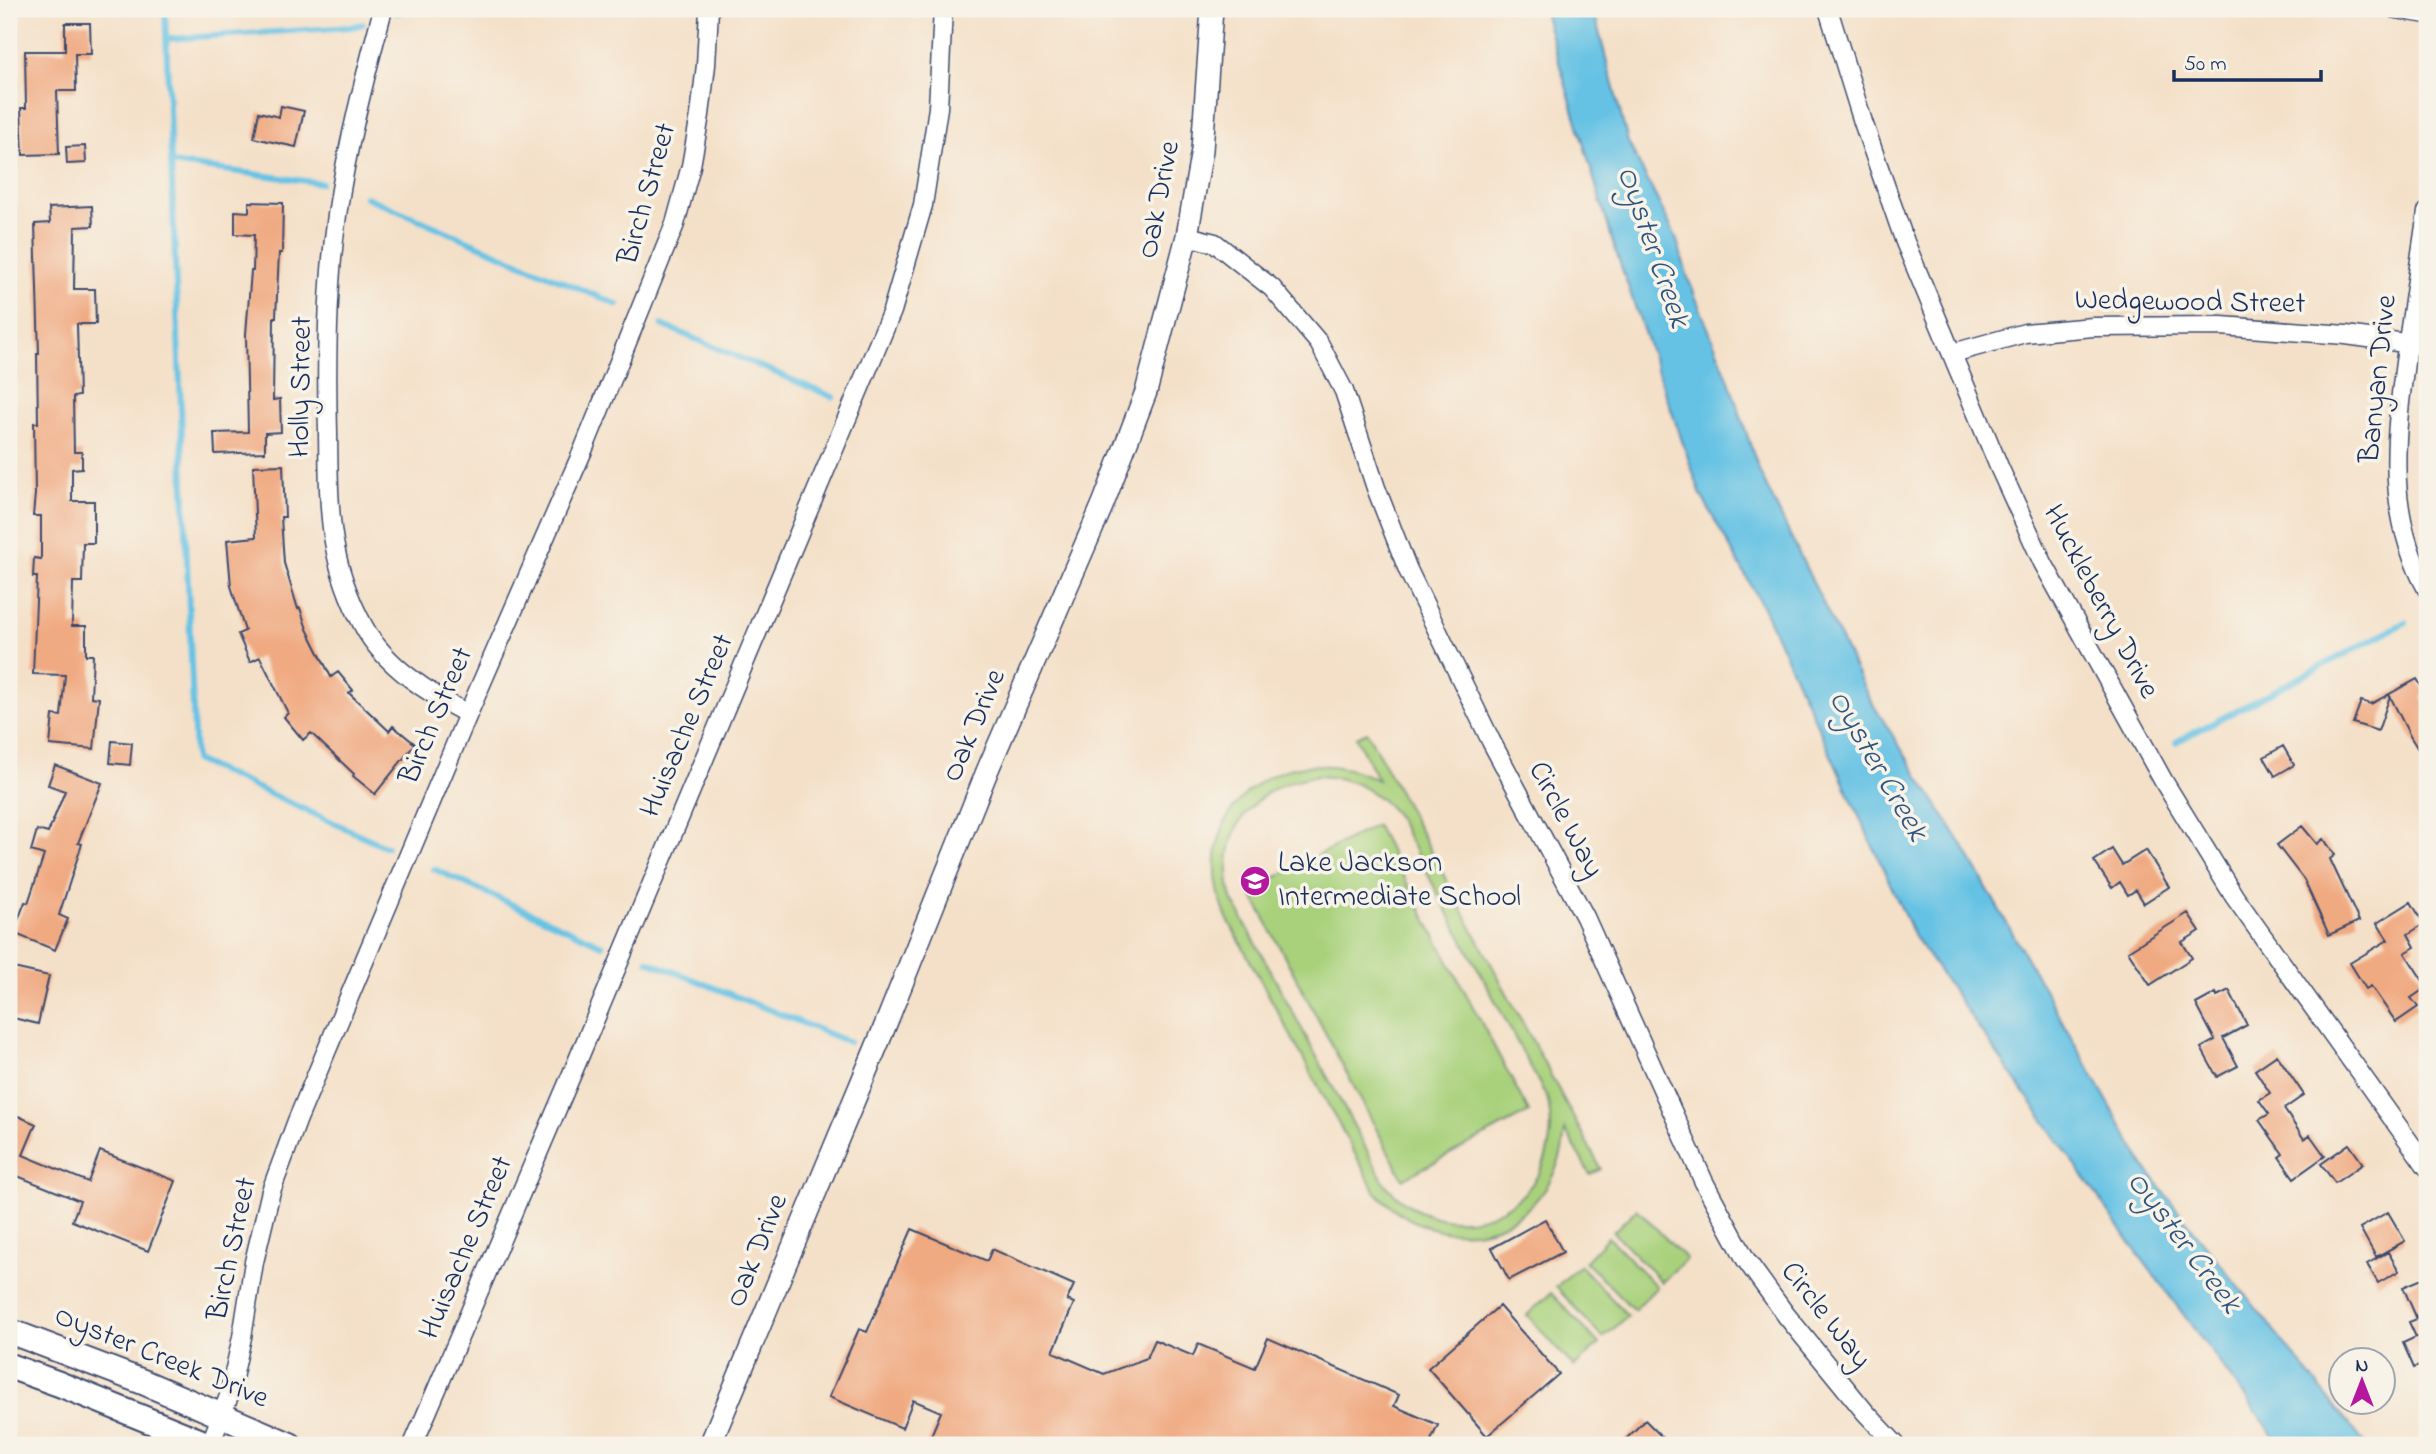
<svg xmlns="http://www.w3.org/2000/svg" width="2436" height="1454" viewBox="0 0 2436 1454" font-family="'Indie Flower',sans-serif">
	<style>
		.green { fill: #a9d17c; stroke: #62806d; stroke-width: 2; fill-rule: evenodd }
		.water { fill: #66c2e4; stroke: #4078a1; stroke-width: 2 }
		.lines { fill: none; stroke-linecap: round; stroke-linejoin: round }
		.stream { stroke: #66c2e4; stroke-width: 6 }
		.building { fill: #f0aa82 }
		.minor-casing { stroke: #3c4a6e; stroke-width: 21 }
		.tertiary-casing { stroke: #3c4a6e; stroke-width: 24 }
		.secondary-casing { stroke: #3c4a6e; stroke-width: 28 }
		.minor { stroke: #fff; stroke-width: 18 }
		.tertiary { stroke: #fff; stroke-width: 21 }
		.secondary { stroke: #fff; stroke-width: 24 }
		.labels { text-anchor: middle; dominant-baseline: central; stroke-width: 7; stroke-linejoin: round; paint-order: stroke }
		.street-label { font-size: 30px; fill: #1b2f5e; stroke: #f7f3e8 }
		.poi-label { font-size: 30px; fill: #1b2f5e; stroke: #f7f3e8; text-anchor: start }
		.water-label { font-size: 32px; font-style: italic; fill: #2e5480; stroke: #f7f3e8 }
	</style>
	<rect width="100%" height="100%" fill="#f7f3e8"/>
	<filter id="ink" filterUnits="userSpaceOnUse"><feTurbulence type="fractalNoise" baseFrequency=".0143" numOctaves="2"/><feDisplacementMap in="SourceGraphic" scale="14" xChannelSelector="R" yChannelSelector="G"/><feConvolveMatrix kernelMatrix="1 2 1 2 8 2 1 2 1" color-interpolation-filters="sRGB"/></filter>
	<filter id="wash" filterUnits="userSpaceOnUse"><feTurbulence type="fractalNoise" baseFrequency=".00686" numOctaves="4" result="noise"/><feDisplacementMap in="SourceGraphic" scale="28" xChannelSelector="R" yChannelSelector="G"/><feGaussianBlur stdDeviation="1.57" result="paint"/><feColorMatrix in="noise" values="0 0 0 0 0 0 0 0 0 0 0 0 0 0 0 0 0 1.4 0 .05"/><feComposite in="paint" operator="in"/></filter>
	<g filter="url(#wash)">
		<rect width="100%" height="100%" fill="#f4e0c8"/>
		<path class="green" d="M1367 732 1601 1169 1590 1175 1565 1129C1564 1140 1563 1151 1559 1161 1529 1245 1431 1255 1375 1191L1227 918C1182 814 1279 730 1378 780L1356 737ZM1318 776C1350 777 1374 789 1395 813L1547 1098C1573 1201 1455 1264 1385 1184L1232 899C1215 835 1252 782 1318 776Z
			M1376 825 1529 1112 1403 1179 1250 891Z
			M1637 1209 1686 1259 1662 1282 1613 1232Z
			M1608 1237 1657 1287 1634 1310 1585 1261Z
			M1580 1265 1628 1316 1603 1338 1556 1287Z
			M1551 1293 1599 1344 1574 1367 1527 1315Z"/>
		<path class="water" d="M1543 9H1593L1628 142 1676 237 1688 278 1728 378 1760 473 1869 698 1966 851 2143 1164 2186 1221 2366 1445H2281L2136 1251 1914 936 1763 607 1701 495 1615 249Z"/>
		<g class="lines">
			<path class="stream" d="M165 9 195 760 387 847
				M397 13 409 9
				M166 39 351 27 363 24
				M171 163 321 183
				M366 197 618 305
				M662 325 833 397
				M2176 742 2406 622
				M434 869 602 945
				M648 961 849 1042"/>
		</g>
		<g id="blocks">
			<path class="building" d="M65 23H90L91 54H75L76 91H57L59 154 23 155 21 108H26L25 51H65Z
				M281 106 304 111 296 147 254 138 259 112 279 117Z
				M85 146 86 163 67 164 66 147Z
				M249 202 283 203 282 253H279L276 317H274L273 400 280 399 281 432 265 433V452L215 454 214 433 248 432 246 334 251 271H253L254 235 235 234V211L249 212Z
				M92 206 93 226 75 227 74 289H95L96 324H77L79 396 73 397 74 452H82V468L72 469V501H94V543H83L82 582H73L72 626H86V655H93L91 697 99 698 94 749 50 745 53 715 61 716 65 675 33 674 37 577H33L34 558 41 559V516H33L35 494 34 423H38L37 354H39L35 224 50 223 49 208Z
				M283 465 285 517H281L284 563 298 609 300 608 307 629 331 677 338 672 353 690 349 693 389 731 393 726 415 744 375 794 353 776 354 774 311 733 303 740 284 717 288 713 260 657 250 662 238 634 245 631 231 586 227 540 256 537 253 466Z
				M2417 679 2426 694 2421 697 2427 707V764L2410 736 2390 696 2378 731 2353 723 2361 701 2371 704Z
				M112 741 132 743 130 765 110 763Z
				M2283 746 2294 765 2275 776 2264 757Z
				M55 765 102 783 78 843 82 844 59 915 68 919 55 950 13 933 25 902 28 903 44 855 31 851 37 830 48 833 65 791 48 785Z
				M2302 826 2317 844 2323 839 2335 855 2330 859 2359 921 2329 935 2304 880 2277 845Z
				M2112 849 2122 865 2146 850 2169 887 2144 903 2136 890 2128 895 2120 882 2112 888 2094 861Z
				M2411 902 2424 924 2408 934 2415 947 2405 953 2427 987 2411 998 2418 1007 2396 1022 2371 986 2366 989 2350 963 2388 940 2377 923Z
				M2188 913 2200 931 2182 942 2192 958 2150 985 2128 951Z
				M9 967 49 976 38 1024 9 1017 13 988 9 987Z
				M2229 990 2247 1025 2223 1038 2238 1066 2217 1077 2201 1048 2215 1040 2196 1004 2216 993 2217 996Z
				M2277 1055 2304 1095 2284 1109 2304 1139 2310 1135 2325 1156 2294 1178 2279 1157 2283 1154 2259 1120 2269 1114 2259 1100 2270 1093 2255 1070Z
				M9 1112 36 1124 23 1155 88 1182 100 1151 176 1181 148 1251 72 1221 80 1201 15 1175 9 1188Z
				M2349 1144 2363 1164 2335 1183 2321 1164Z
				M2388 1212 2405 1241 2376 1257 2360 1228Z
				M1545 1219 1563 1252 1509 1280 1492 1248Z
				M912 1229 987 1261 992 1249 1074 1285 1067 1300 1074 1303 1053 1352 1104 1374 1147 1358 1155 1340 1193 1356 1198 1344 1255 1368 1268 1338 1399 1395 1394 1406 1438 1425 1429 1445H927L941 1412 913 1400 902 1428 829 1397 859 1329 867 1332Z
				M2388 1252 2399 1271 2378 1283 2367 1264Z
				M2422 1279 2427 1290V1363L2414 1368 2403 1343 2416 1337 2409 1322 2417 1319 2403 1287Z
				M1499 1306 1559 1374 1487 1436 1428 1368Z
				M1645 1420 1670 1445H1620Z"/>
		</g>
	</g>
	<g filter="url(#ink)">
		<use href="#blocks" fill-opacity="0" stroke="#3c4a6e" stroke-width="2"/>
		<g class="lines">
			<g class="minor-casing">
				<path id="minor" d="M383 9C365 77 347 145 337 215 327 285 326 361 328 432 329 506 327 560 364 627 385 666 430 694 468 714
					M1828 9 1863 122 1905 242 2000 469 2043 563 2164 782 2234 896 2427 1167
					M2396 9 2427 14
					M2427 212C2420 260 2413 307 2406 355 2395 436 2385 513 2427 589
					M1187 236 1215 243 1272 288 1319 343 1344 391 1376 488 1408 570 1491 741 1585 917 1704 1182 1746 1260 1786 1315 1865 1412 1896 1445
					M1953 353 2025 333 2093 327 2221 326 2346 335 2427 346
					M210 1445 229 1396 242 1337 254 1262 271 1191 297 1121 468 714 584 448 675 224 691 166 700 115 706 65 709 9
					M413 1445 577 1062 892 311 923 205 938 108 943 9"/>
			</g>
			<g class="tertiary-casing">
				<path id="tertiary" d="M710 1445 883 1031 988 769 1103 504 1146 392 1187 236 1202 150 1212 9"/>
			</g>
			<g class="secondary-casing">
				<path id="secondary" d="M9 1331 143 1382 290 1445
					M9 1366 59 1384 209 1445"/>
			</g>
			<use href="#minor" class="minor"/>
			<use href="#tertiary" class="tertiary"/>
			<use href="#secondary" class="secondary"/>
		</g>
	</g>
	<defs>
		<g id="school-disc" transform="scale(1.575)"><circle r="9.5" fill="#b5179e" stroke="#f7f3e8"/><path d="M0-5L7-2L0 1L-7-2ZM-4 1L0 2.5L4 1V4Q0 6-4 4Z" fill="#fff"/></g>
	</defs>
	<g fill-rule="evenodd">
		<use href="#school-disc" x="1255" y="881"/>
	</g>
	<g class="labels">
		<g class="street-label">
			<text transform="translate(648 194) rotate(-74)">Birch Street</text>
			<text transform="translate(1160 200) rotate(-79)">Oak Drive</text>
			<text transform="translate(2190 303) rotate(1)">Wedgewood Street</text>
			<text transform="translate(2379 379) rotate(-84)">Banyan Drive</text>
			<text transform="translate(302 387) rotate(-89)">Holly Street</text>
			<text transform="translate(2100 602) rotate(62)">Huckleberry Drive</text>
			<text transform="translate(437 716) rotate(-67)">Birch Street</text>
			<text transform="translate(688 726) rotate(-67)">Huisache Street</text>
			<text transform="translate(975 726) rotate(-67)">Oak Drive</text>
			<text transform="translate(1565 820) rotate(62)">Circle Way</text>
			<text transform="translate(467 1248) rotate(-67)">Huisache Street</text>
			<text transform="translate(233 1249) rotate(-78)">Birch Street</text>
			<text transform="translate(758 1251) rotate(-68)">Oak Drive</text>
			<text transform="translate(1825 1316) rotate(52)">Circle Way</text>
			<text transform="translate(161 1358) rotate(22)">Oyster Creek Drive</text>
		</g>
		<g class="poi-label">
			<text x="1278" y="864">Lake Jackson<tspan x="1278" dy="34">Intermediate School</tspan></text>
		</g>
		<g class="water-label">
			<text transform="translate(1652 247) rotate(71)">Oyster Creek</text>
			<text transform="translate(1877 766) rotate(60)">Oyster Creek</text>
			<text transform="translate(2183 1243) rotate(53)">Oyster Creek</text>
		</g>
	</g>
	<rect width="2436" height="1454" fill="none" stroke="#f7f3e8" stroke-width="35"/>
	<g transform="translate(2362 1381)"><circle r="33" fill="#f7f3e8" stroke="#9fa5b1" stroke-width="2"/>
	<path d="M0-5L12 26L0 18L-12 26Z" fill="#b5179e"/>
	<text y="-10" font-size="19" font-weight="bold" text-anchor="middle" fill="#1b2f5e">N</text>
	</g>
	<path d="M2174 70v10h147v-10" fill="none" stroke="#1b2f5e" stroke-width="3.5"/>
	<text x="2184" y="70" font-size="21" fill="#1b2f5e" stroke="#f7f3e8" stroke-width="5" paint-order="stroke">50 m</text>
</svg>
